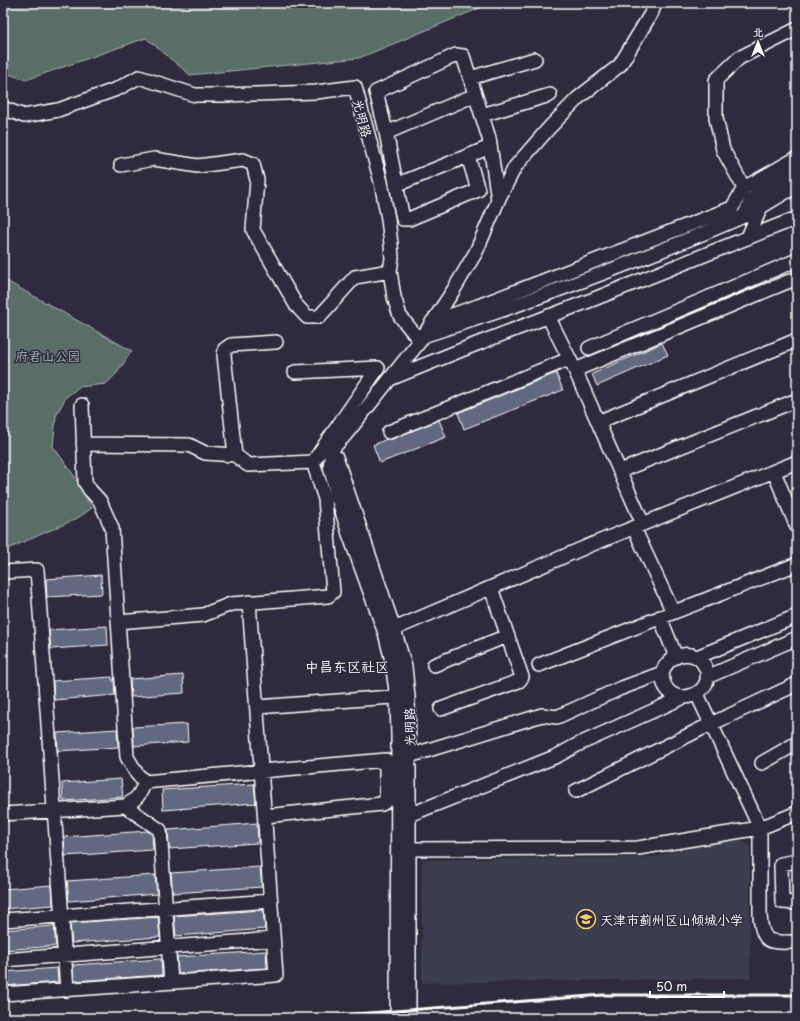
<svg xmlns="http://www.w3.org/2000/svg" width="800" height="1021" viewBox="0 0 800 1021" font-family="'Playpen Sans','LXGW WenKai TC',sans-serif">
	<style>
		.built { fill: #3e3c51 }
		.green { fill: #5a6e67; stroke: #acb6b3 }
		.building { fill: #626780; stroke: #fff }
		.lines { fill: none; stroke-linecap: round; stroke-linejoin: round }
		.minor-casing { stroke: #fff; stroke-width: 16 }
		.minor { stroke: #2f2a3d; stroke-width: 13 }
		.rail { stroke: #fff; stroke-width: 3 }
		.labels { text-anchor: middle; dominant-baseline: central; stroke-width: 3; stroke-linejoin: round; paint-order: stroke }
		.street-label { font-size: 13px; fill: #fff; stroke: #2f2a3d }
		.park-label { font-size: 13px; fill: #acb6b3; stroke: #2f2a3d }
		.poi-label { font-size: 13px; fill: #fff; stroke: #2f2a3d; text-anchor: start }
		.neighbourhood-label { font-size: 14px; fill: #fff; stroke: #2f2a3d }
	</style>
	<rect width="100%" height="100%" fill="#2f2a3d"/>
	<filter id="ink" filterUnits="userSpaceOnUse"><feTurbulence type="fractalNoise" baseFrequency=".025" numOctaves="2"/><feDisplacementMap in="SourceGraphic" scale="8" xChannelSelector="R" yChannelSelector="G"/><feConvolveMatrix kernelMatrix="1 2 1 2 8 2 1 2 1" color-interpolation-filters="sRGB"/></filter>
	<g filter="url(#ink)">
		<path class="built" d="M732 835 750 846V978L422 983V860L655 857Z"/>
		<path class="green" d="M3 3H492L359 58 190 75 146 38 26 80 3 72Z
			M3 279 132 351 117 373 106 384 79 387 66 397 56 416 53 446 75 477 92 508 76 519 3 551Z"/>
		<path class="building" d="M662 343 668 355 597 386 592 374Z
			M556 373 563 390 464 429 458 413Z
			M439 420 446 437 380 463 373 445 387 439H392Z
			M101 575 102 594 47 597 46 579Z
			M107 626 108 645 51 649 49 630Z
			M183 675 184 693 131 697 130 679Z
			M112 677V680H114L115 695 54 700 53 681Z
			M187 724 188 742 134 746 133 727Z
			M117 729 118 747 58 751 57 733Z
			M121 779 123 797 63 801 62 783Z
			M254 784 256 803 163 810 162 790Z
			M257 823 258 843 169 849 168 830Z
			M147 831 152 834 153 850 65 856 64 837Z
			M260 867 262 887 173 893 171 873Z
			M155 875 157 894 69 901 67 881Z
			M52 885 53 905 3 909V889Z
			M263 910 265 929 176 936 174 916Z
			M158 917 160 937 72 943 70 923Z
			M54 926 56 946 3 950V930Z
			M266 951 267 968 178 974 177 957Z
			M161 959 162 975 74 981 73 965Z
			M57 968 58 982 3 986V972Z"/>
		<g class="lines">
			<g class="minor-casing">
				<path id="minor" d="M470 78 535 59
					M3 108 24 116 58 110 117 89 139 77 195 95H224L316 92 355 87 381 182 388 219 391 244 392 258 390 271 394 297 400 316 420 341 346 434 333 448 330 466 337 495 349 534 385 633 391 657 397 697 398 737 397 1018
					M482 115 550 95
					M386 133 475 95
					M468 156 478 190 409 219H403L385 127 376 92 456 55 463 56 489 138 498 200
					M121 165 154 159 198 166 243 160 253 164 257 180 253 230 296 305 307 317H319L355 277 390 271
					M396 185 490 147
					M744 188 723 150 716 118V80L739 58 797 29
					M748 237 761 207 786 192 797 187
					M548 316 575 370 643 524
					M432 322 478 306 732 208 744 188 797 158
					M423 336C456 325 489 315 522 303 597 276 671 248 744 216L752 199 764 190 797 173
					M420 341 453 291 476 252 500 196 515 167 549 128 578 98 620 65 652 12 655 3
					M589 348 797 260
					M575 370 787 282 797 279
					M392 378 474 345 594 299 797 218
					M82 405 85 482 90 490 100 501 112 528 127 757 137 774 145 782 262 771 386 760V801L382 804 265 816
					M598 422 797 340
					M389 432 569 359
					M83 444 189 445 205 453 235 455 248 465 313 462
					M235 455 224 355 225 349 231 345 276 342
					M336 457 394 629 405 667 408 696 409 756V1018
					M620 471 797 400
					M774 472 797 527
					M634 528 673 612
					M3 572 37 570 67 990
					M660 617 676 657
					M118 622 203 615 231 604 328 596 333 592 325 499 313 462 378 368 295 372
					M394 629 593 544 797 462
					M697 657 797 616
					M434 665 507 636
					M539 665 797 564
					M707 677 797 638
					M697 694 760 828V915C762 946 771 942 797 942
					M257 707 405 696
					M441 709 519 681 522 677 491 588
					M409 756 542 715 557 717 619 689 662 673C663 671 664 667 666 665 674 653 694 650 703 663 724 694 664 716 662 673
					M762 763 797 743
					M576 791 711 724 797 684
					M125 806 160 830 171 982
					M3 814 125 806C137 799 140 795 145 782
					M409 815 557 756 577 745 684 697
					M409 849 638 848 760 828 797 813
					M797 861 781 864 782 902 797 903
					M3 920 271 901
					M3 960 273 939
					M3 994 276 975 249 602"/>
			</g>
			<use href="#minor" class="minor"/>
			<path class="rail" d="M304 1018 603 995H797"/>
		</g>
	</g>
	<defs>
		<g id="school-ring" transform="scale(1)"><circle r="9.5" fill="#2f2a3d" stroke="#ffd166" stroke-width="1.5"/><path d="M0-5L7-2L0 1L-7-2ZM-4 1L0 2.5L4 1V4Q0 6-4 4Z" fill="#ffd166"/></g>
	</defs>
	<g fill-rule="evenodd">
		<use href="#school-ring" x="586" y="919"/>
	</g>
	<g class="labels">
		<g class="street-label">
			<text transform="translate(363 118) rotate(75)">光明路</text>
			<text transform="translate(409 727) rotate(-91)">光明路</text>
		</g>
		<g class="park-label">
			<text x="48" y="355">府君山公园</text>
		</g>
		<g class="poi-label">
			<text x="600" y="919">天津市蓟州区山倾城小学</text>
		</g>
		<g class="neighbourhood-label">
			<text x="347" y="666">中昌东区社区</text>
		</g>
	</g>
	<rect width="800" height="1021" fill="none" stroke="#2f2a3d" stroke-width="16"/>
	<rect x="8" y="8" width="784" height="1005" fill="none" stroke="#fff" stroke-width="1.5" filter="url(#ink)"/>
	<g transform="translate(758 42)" stroke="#2f2a3d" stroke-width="3" paint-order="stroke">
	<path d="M0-3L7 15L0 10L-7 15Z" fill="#ffffff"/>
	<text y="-6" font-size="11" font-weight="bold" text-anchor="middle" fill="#ffffff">北</text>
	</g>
	<path d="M650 991v6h74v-6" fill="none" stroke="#ffffff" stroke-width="2"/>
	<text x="656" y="991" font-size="12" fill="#ffffff" stroke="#2f2a3d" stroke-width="3" paint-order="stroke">50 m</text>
</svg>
